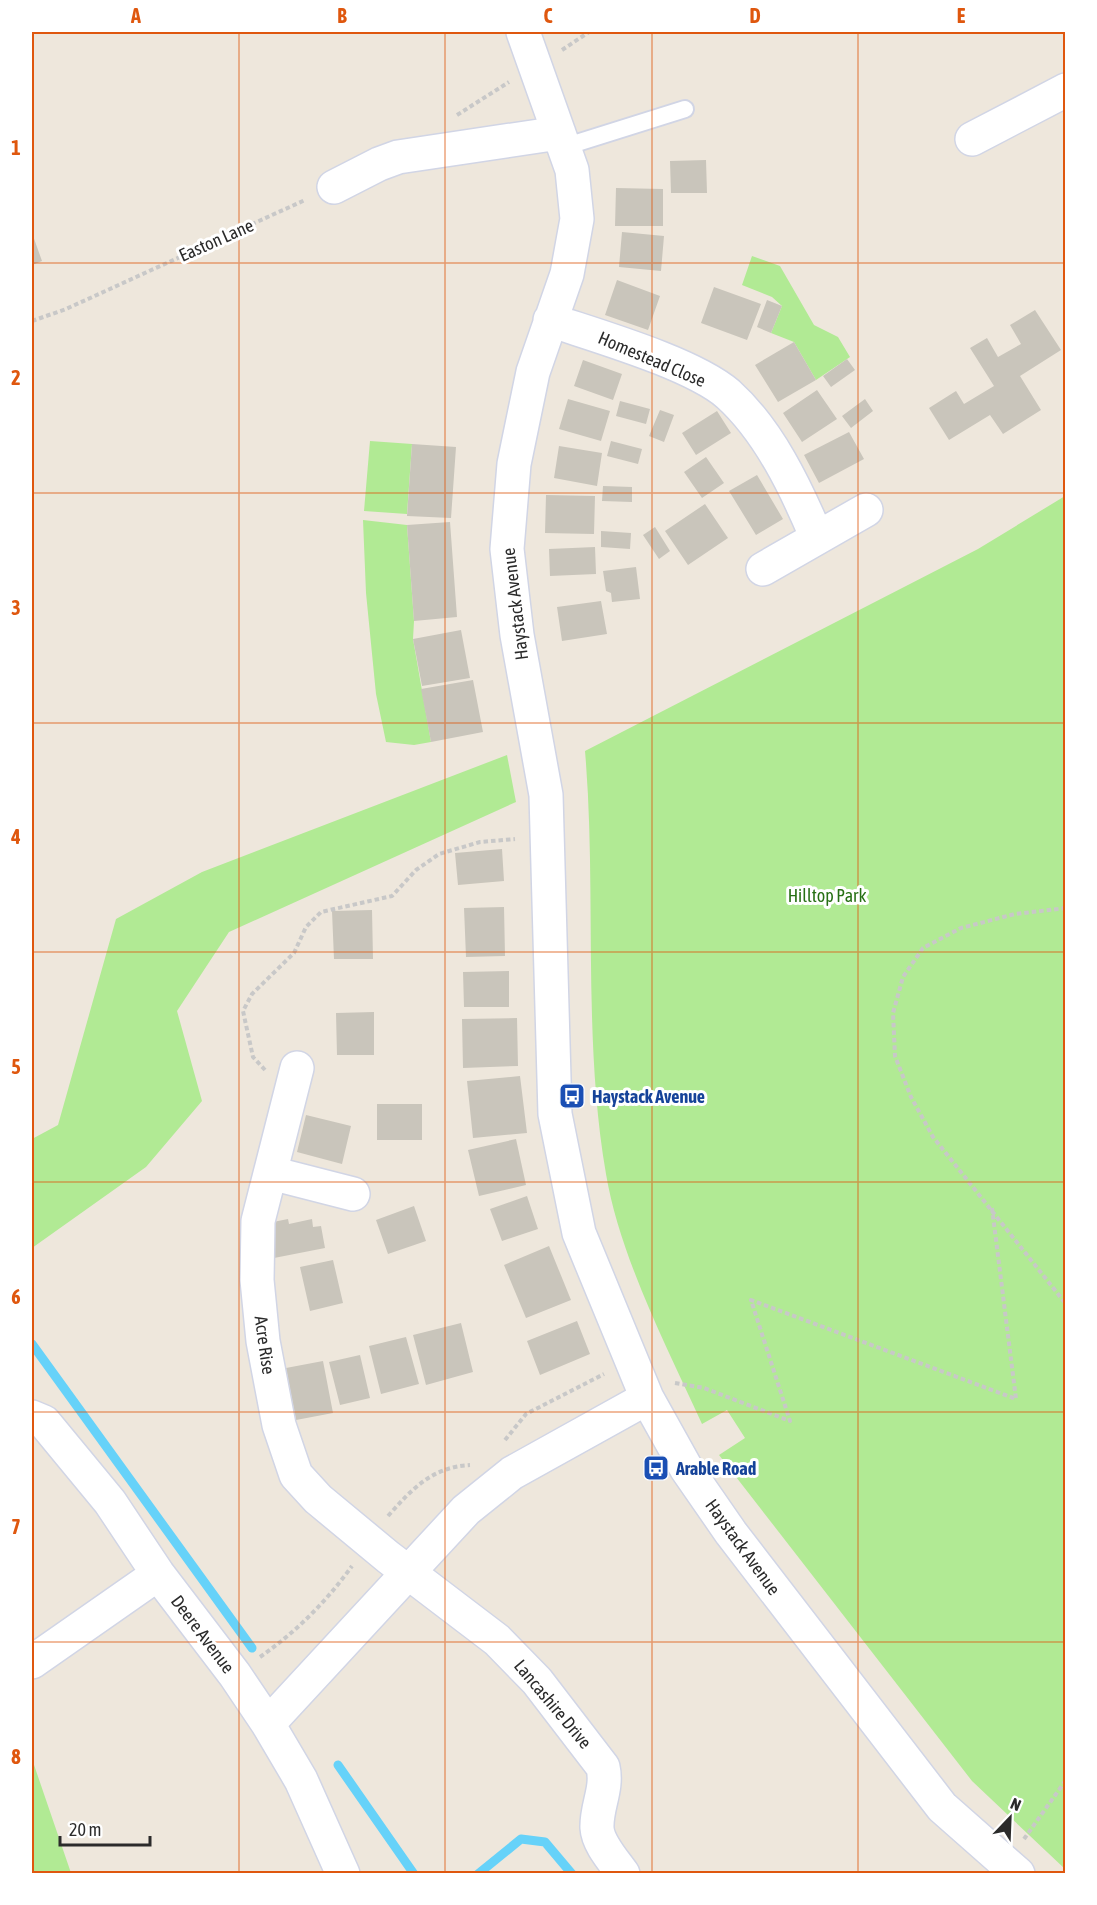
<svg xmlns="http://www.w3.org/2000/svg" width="1097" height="1905" viewBox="0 0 1097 1905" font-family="'Asap Condensed',sans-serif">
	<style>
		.green { fill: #b1ea94 }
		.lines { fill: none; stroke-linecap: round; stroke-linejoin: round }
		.stream { stroke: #66d2f9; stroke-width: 9 }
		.building { fill: #c9c5bb }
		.service-casing { stroke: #d1d5e5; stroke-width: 20 }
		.minor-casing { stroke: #d1d5e5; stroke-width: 36 }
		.path { stroke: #c8c8c8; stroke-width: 4; stroke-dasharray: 4.5 3; stroke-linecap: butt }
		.service { stroke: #fff; stroke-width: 16 }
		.minor { stroke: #fff; stroke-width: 33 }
		.grid { fill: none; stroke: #df570e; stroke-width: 1.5; stroke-opacity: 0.55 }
		.labels { text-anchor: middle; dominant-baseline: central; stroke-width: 6; stroke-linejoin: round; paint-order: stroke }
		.street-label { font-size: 18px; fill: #2b2b2b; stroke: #fff }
		.park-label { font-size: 18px; fill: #277014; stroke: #fff }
		.transit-label { font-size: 18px; font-weight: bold; fill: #164399; stroke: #fff; text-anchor: start }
		.neatline { fill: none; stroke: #df570e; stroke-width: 2 }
		.grid-label { font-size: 20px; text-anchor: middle; font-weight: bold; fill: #df570e }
	</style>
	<rect width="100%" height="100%" fill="#eee7dc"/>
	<path class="green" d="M752 256 780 266 814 325 838 337 850 357 816 380 794 342 771 333 782 306 772 297 742 285Z
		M370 441 412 444 407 514 364 511Z
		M1065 496V1869L972 1781 719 1455 745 1438 727 1410 702 1424C667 1347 620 1257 606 1174 582 1034 597 891 585 751L978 549Z
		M363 520 407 525 414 621 413 639 431 742 414 745 386 742 376 694 366 593Z
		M507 755 516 802 229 932 177 1011 202 1101 146 1167 32 1248V1139L58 1125 116 919 202 872Z
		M32 1759 71 1873H32Z"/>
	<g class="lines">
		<path class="stream" d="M32 1344 252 1648
			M338 1765 414 1874
			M478 1874 521 1839 545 1842 572 1874"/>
	</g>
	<path class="building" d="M706 160 707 193H671L670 161Z
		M616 188 663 189V226H615Z
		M622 232 664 236 661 271 619 267Z
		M32 233 42 261 32 265Z
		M617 280 660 296 648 330 605 315Z
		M714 287 761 304 747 340 701 323Z
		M767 300 782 306 771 333 757 327Z
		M1035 310 1061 350 1020 376 1041 410 1003 434 990 415 949 440 929 408 956 391 964 404 994 386 970 348 987 338 998 357 1021 344 1010 325Z
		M794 342 816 380 778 402 755 365Z
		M847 359 855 370 831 387 823 376Z
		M583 360 622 374 613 400 574 386Z
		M817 390 837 419 802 442 783 413Z
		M568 399 610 411 601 441 559 429Z
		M865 399 873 411 851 428 842 416Z
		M620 401 650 409 646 424 616 416Z
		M660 410 674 415 664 442 649 436Z
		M717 411 731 433 696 455 682 433Z
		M849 432 864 459 819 483 804 455Z
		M611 441 642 449 638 464 607 456Z
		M412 444 456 447 451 518 407 516Z
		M559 446 602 453 597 486 554 478Z
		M706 457 724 483 702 498 684 472Z
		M757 475 783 519 756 535 729 491Z
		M603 486 632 487V502L602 501Z
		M546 495 595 496 594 534 545 533Z
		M705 504 728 538 688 565 665 531Z
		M450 522 457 617 414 621 407 525Z
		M655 527 670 551 659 559 643 535Z
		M601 531 631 533 630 549 601 547Z
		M595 547 596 574 550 576 549 549Z
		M636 567 640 599 612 602 611 593 606 591 603 571Z
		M601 601 607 634 562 641 557 607Z
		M461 630 470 678 422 686 413 639Z
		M473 680 483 732 431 742 421 689Z
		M502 849 504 881 458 885 455 853Z
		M504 907 505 956 466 957 464 908Z
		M372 910 373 959H334L332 911Z
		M509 971V1007H464L463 972Z
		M374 1012V1055H337L336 1013Z
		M517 1018 518 1066 463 1068 462 1019Z
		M520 1076 527 1133 473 1138 467 1081Z
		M377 1104H422V1140H377Z
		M306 1115 351 1126 342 1164 297 1152Z
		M516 1139 526 1185 479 1196 468 1150Z
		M527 1196 538 1229 502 1241 490 1209Z
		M414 1206 426 1241 388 1254 376 1220Z
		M288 1219 289 1224 312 1219 313 1227 321 1226 325 1248 274 1258 268 1223Z
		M549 1246 571 1300 526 1318 504 1265Z
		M333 1260 343 1303 310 1311 300 1267Z
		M577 1321 590 1354 540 1375 527 1341Z
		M461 1323 473 1372 426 1385 413 1335Z
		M406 1337 419 1384 381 1394 369 1346Z
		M360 1355 370 1398 340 1405 329 1362Z
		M323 1361 333 1413 296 1420 286 1368Z"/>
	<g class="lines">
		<g class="service-casing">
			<path id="service" d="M564 147 685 109"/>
		</g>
		<g class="minor-casing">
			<path id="minor" d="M523 32 572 170 577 219 567 274 533 372 514 464 507 549 517 635 546 795 555 1114 579 1233 647 1398 686 1468 731 1533 942 1807 1018 1874
				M972 139 1066 90
				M334 187 379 164 398 157 559 133
				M550 320C597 336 692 363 728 394 769 431 796 488 817 538
				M763 569 866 510
				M297 1068 258 1221 257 1280 263 1341 279 1425 296 1475 318 1499 388 1557 497 1640 537 1681 603 1767C608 1789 596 1807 597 1828 598 1844 614 1861 623 1874
				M271 1173 353 1194
				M32 1417 44 1422 110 1502 158 1574 235 1675 268 1724 301 1780 343 1874
				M32 1662 158 1574
				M268 1724 466 1510 512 1473 647 1398"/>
		</g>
		<path class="path" d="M562 50 589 32
			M457 115 509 82
			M32 321 66 309 305 200
			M1066 908 1015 914 961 928 923 948 903 977 893 1013 895 1056 911 1097 933 1137 1066 1304
			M265 1070 253 1057 243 1011 252 994 294 953 306 927 321 912 392 896 416 870 439 854 480 842 515 839
			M675 1383 704 1388 790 1421 751 1300 1016 1399 992 1208
			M505 1440 526 1414 604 1374
			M388 1516C412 1489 432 1467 470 1465
			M260 1657C296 1632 326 1602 352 1566
			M1024 1839 1066 1780"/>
		<use href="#service" class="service"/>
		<use href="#minor" class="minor"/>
	</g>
	<path class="grid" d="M239 32V1874M445 32V1874M652 32V1874M858 32V1874M32 263H1066M32 493H1066M32 723H1066M32 952H1066M32 1182H1066M32 1412H1066M32 1642H1066"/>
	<defs>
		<g id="bus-square" transform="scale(1.35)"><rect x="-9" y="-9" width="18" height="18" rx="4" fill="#1a4fb4" stroke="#fff"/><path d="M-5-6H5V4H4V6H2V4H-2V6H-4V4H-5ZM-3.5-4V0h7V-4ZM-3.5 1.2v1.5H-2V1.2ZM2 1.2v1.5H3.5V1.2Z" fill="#fff"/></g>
	</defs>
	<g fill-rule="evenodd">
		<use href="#bus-square" x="572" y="1096"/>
		<use href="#bus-square" x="656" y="1468"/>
	</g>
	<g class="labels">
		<g class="street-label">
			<text transform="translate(216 240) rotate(-24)">Easton Lane</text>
			<text transform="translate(652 359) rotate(23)">Homestead Close</text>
			<text transform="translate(515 604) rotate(-97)">Haystack Avenue</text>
			<text transform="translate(265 1345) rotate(82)">Acre Rise</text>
			<text transform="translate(743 1547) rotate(54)">Haystack Avenue</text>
			<text transform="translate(203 1634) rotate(53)">Deere Avenue</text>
			<text transform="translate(553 1704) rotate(50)">Lancashire Drive</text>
		</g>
		<g class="park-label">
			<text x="827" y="895">Hilltop Park</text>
		</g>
		<g class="transit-label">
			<text x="592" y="1096">Haystack Avenue</text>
			<text x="676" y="1468">Arable Road</text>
		</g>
	</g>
	<rect width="1097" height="1905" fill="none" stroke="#ffffff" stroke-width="66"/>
	<g transform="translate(1010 1818) rotate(23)" stroke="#ffffff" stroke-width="4.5" paint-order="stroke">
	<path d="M0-4.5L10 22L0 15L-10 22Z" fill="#2b2b2b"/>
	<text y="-9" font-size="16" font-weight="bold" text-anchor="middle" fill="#2b2b2b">N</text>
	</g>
	<path d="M60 1836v9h90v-9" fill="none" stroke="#2b2b2b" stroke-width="3"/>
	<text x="69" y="1836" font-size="18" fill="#2b2b2b" stroke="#ffffff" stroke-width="4.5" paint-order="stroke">20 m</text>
	<rect x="33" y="33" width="1031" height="1839" class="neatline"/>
	<g class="grid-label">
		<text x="136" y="23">A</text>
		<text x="342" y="23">B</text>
		<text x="548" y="23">C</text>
		<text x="755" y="23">D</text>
		<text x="961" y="23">E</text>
		<text x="16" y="155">1</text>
		<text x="16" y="385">2</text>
		<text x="16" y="615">3</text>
		<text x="16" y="844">4</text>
		<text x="16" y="1074">5</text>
		<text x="16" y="1304">6</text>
		<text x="16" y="1534">7</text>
		<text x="16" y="1764">8</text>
	</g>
</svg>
